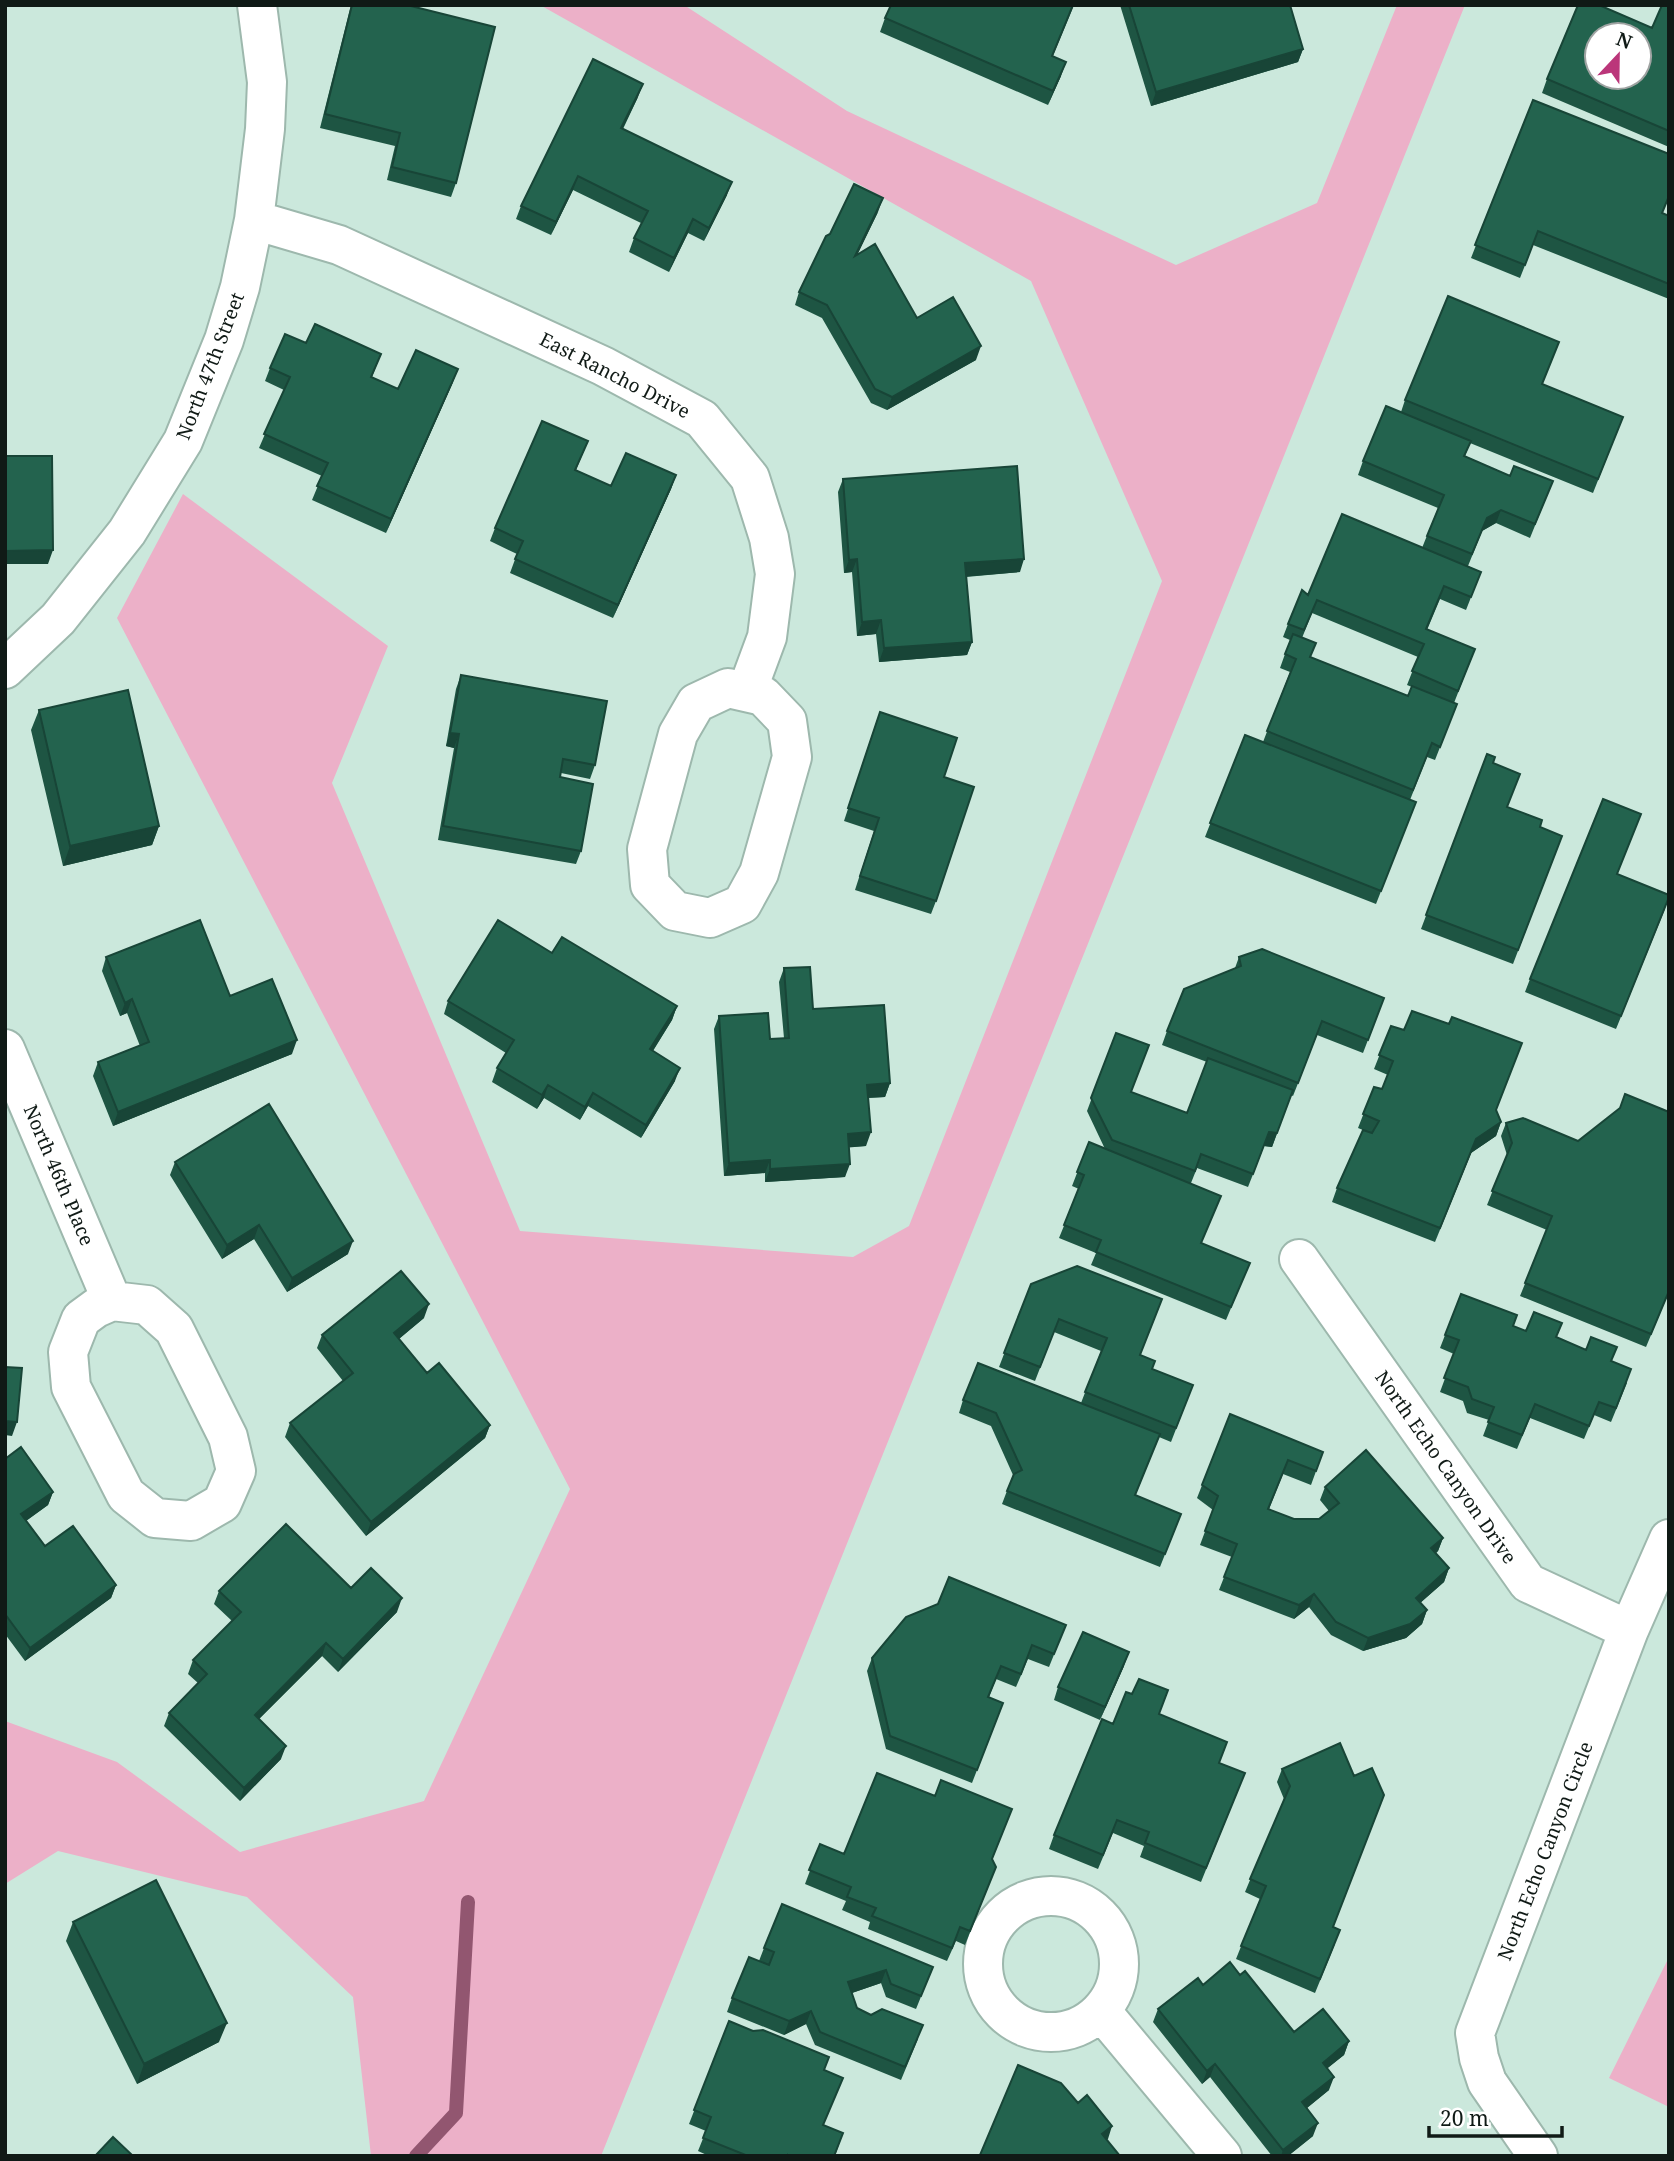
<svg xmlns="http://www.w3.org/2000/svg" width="1674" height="2161" viewBox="0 0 1674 2161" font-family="'Noto Serif',serif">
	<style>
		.green { fill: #ecb0c8 }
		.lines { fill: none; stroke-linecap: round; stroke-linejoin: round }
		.stream { stroke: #925670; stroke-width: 14 }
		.minor-casing { stroke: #9db8ad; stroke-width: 42 }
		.minor { stroke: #fff; stroke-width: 38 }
		.wall { fill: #1e5543; fill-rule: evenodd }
		.shaded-wall { fill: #184537 }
		.building { fill: #23634e; stroke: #184537; stroke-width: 2; fill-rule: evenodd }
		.labels { text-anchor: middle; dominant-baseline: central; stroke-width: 7; stroke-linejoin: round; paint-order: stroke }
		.street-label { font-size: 19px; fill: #101a16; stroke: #fff }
	</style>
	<rect width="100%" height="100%" fill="#cbe8dc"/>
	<path class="green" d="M540 5H684L847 111 1176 265 1317 203 1397 5H1465L601 2156H371L353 1997 247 1897 58 1851 5 1884V1721L117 1762 240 1852 424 1801 570 1489 117 618 183 494 388 646 332 783 520 1231 853 1257 909 1226 1162 581 1031 281Z
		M1669 1957V2107L1609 2078Z"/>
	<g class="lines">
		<path class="stream" d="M416 2156 456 2113 468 1902"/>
		<g class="minor-casing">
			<path id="minor" d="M254 220 339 245 603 366 702 419 750 478 769 538 775 574 767 637 747 691
				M5 669 58 619 127 532 183 441 224 340 240 287 254 220 265 129 267 82 257 5
				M728 688 763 696 787 721 792 757 759 873 742 904 710 918 675 911 650 885 647 849 678 734 696 703Z
				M5 1049 112 1301
				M1299 1259 1528 1583 1629 1630
				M112 1301 147 1305 174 1329 228 1437 236 1471 222 1503 191 1521 155 1518 126 1495 71 1387 68 1352 81 1319 96 1308Z
				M983 1964a68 68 0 1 1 136 0a68 68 0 1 1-136 0Z
				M1101 2011 1222 2156
				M1538 2156 1487 2082 1479 2058 1475 2033 1629 1630 1669 1539"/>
		</g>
		<use href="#minor" class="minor"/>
	</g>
	<path class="wall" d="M351 5H407L456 183 451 197 387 180 395 146 320 128Z
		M1120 5H1290L1303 49 1298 62 1151 106Z
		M1669 5V147L1542 93 1547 79 1652 28Z
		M885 18 1061 76 1048 105 880 32Z
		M638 97 623 129 727 195 704 241 688 233 669 272 629 252 634 238 641 223 573 190 551 235 516 219 521 206Z
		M1533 100 1662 214 1669 216V299L1533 245 1520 278 1471 258Z
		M878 212 857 255 917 318 976 360 887 410 871 403 822 318 795 305 799 292Z
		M306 343 381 354 372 377 398 389 453 382 386 533 312 500 322 476 259 448 284 390 265 381 270 368Z
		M1542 384 1623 417 1593 493 1470 443 1465 456 1510 476 1553 481 1530 538 1496 523 1482 531 1468 566 1481 572 1466 610 1440 599 1427 630 1475 649 1454 703 1457 704 1435 760 1427 757 1410 800 1416 802 1376 904 1205 837 1245 735 1263 742 1290 672 1280 668 1290 640 1283 637 1288 624 1308 595 1422 548 1438 508 1358 475 1363 461 1401 412 1405 400ZM1312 613 1418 657 1407 685 1412 687 1408 696 1311 658 1302 638Z
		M588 441 576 470 611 486 676 475 671 489 613 618 510 573 517 554 490 541 495 528Z
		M843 479 1020 572 966 577 972 642 967 655 879 662 876 634 857 636 852 572 844 573 838 492Z
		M461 675 595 765 590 779 561 773 560 777 581 851 576 864 438 840 454 748 446 746 456 689Z
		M39 710 159 826 152 845 63 866 31 730Z
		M880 712 944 777 936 901 931 914 855 890 874 831 844 821Z
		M1487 754 1493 763 1507 807 1540 827 1562 836 1513 964 1421 929Z
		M1617 874 1665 909 1616 1029 1525 992 1530 979Z
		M552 953 677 1006 672 1020 653 1051 675 1081 641 1138 588 1106 580 1120 544 1098 537 1109 492 1082 497 1068 506 1053 444 1014 448 1001Z
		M106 957 230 996 292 1054 113 1126 93 1076 98 1062 140 1046 127 1013 120 1016 102 971Z
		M1239 957 1384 998 1363 1053 1317 1035 1293 1096 1291 1095 1272 1147 1264 1146 1248 1187 1197 1168 1191 1183 1202 1244 1250 1263 1226 1320 1091 1265 1096 1253 1059 1238 1079 1189 1072 1186 1089 1142 1105 1149 1087 1111 1116 1033 1131 1092 1187 1113 1207 1062 1162 1045 1167 1031 1235 968Z
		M784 968 813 1009 890 1083 885 1097 868 1098 866 1146 849 1147 845 1177 765 1182V1173L724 1176 714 1029 719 1016 770 1039 784 1038 779 982Z
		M1391 1026 1496 1110 1501 1122 1496 1136 1471 1153 1435 1242 1332 1202 1337 1188 1368 1132 1358 1128 1374 1087 1382 1089 1388 1075 1374 1069Z
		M1506 1123 1669 1292 1646 1347 1520 1296 1547 1230 1487 1205 1507 1155 1501 1136Z
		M175 1162 348 1254 287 1292 254 1239 222 1259 170 1175Z
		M1031 1284 1141 1355 1152 1369 1193 1385 1171 1442 1159 1437 1135 1496 1181 1514 1160 1567 1002 1504 1013 1475 991 1426 959 1413 963 1400 1081 1403 1101 1351 1054 1332 1035 1381 999 1367Z
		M1461 1294 1513 1326 1526 1331 1557 1338 1611 1361 1627 1383 1611 1422 1594 1415 1584 1439 1530 1418 1517 1449 1483 1436 1489 1420 1467 1413 1463 1401 1440 1392 1454 1354 1440 1348Z
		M424 1318 399 1339 427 1373 490 1425 485 1438 366 1536 285 1437 290 1423 343 1381 317 1348 322 1335Z
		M1230 1414 1323 1452 1311 1485 1283 1474 1269 1509 1294 1519H1319L1329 1511 1320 1500 1325 1487 1443 1538 1438 1551 1436 1553 1449 1568 1444 1582 1420 1603 1427 1610 1422 1624 1406 1638 1363 1651 1331 1635 1309 1607 1294 1619 1219 1590 1232 1557 1200 1545 1213 1510 1197 1498Z
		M5 1459 53 1492 48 1505 26 1521 45 1546 116 1585 111 1598 25 1661 5 1634Z
		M351 1588 397 1612 338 1672 322 1656 259 1719 281 1759 240 1801 164 1726 169 1713 198 1683 188 1674 193 1660 232 1621 214 1604 219 1591Z
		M1066 1625 1049 1667 1028 1659 1016 1687 996 1679 989 1697 1003 1703 972 1783 886 1749 867 1671 872 1658Z
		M1124 1666 1100 1720 1054 1700 1058 1687Z
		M1159 1714 1220 1763 1245 1773 1201 1882 1140 1857 1144 1846 1113 1833 1098 1869 1049 1849 1054 1835Z
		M1340 1743 1333 1927 1335 1944 1315 1993 1236 1959 1260 1899 1245 1892 1284 1799 1277 1782 1282 1769Z
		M820 1844 844 1854 992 1859 996 1867 965 1945 956 1941 947 1961 868 1929 870 1922 842 1910 846 1901 805 1884Z
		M73 1922 219 2042 137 2084 66 1941Z
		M764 1948 933 1967 916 2009 886 1997 881 1983 852 1993 857 2008 918 2039 901 2080 815 2045 806 2024 784 2035 727 2012 732 1998 759 1961Z
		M1240 1975 1294 2032 1349 2041 1344 2055 1327 2068 1329 2090 1307 2108 1313 2136 1288 2156H1272L1210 2077 1202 2084 1153 2022 1158 2009 1203 1985Z
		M729 2021 825 2070 843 2078 823 2125 843 2133 835 2156H709L698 2151 706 2131 689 2124Z"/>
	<path class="shaded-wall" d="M1073 5H1074L1047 70 1052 56Z
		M1303 49 1298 62 1151 106 1156 92Z
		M1066 62 1061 76 1048 105 1053 91Z
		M643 84 638 97 616 142 621 128Z
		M578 176 573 190 551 235 556 222Z
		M732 182 727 195 704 241 709 228Z
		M883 198 878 212 850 270 855 256Z
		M693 219 688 233 669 272 674 258Z
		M981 346 976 360 887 410 892 397Z
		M458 369 453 382 386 533 391 519Z
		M676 475 671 489 613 618 618 605Z
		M1501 510 1496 523 1482 531 1467 568 1487 518Z
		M53 550 48 564H5V551Z
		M857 559 852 572 844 573 849 560Z
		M1024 559 1020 572 960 577 965 563Z
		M881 620 876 634 857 636 862 622Z
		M972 642 967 655 879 662 884 648Z
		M450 733 459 734 454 748 446 746Z
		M159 826 152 845 63 866 70 846Z
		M132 999 127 1013 120 1016 125 1003Z
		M677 1006 672 1020 645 1063 650 1049Z
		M297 1040 292 1054 113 1126 118 1112Z
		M680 1068 675 1081 641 1138 646 1125Z
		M890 1083 885 1097 862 1098 867 1085Z
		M548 1085 544 1098 537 1109 542 1095Z
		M1293 1090 1272 1147 1264 1146 1248 1187 1269 1132Z
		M593 1093 588 1106 580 1120 585 1107Z
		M1501 1122 1496 1136 1471 1153 1435 1242 1476 1139Z
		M871 1132 866 1146 843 1148 848 1134Z
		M770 1160 765 1173 724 1176 729 1163Z
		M850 1164 845 1177 765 1182 770 1169Z
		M259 1225 254 1239 222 1259 227 1245Z
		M353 1241 348 1254 287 1292 292 1278Z
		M429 1304 424 1318 389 1347 394 1333Z
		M5 1421 17 1422 12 1436 5 1435Z
		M490 1425 485 1438 366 1536 371 1522Z
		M53 1492 48 1505 16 1528 21 1514Z
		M1443 1538 1438 1551 1426 1562 1431 1548Z
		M1449 1568 1444 1582 1411 1611 1416 1598Z
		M116 1585 111 1598 25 1661 30 1648Z
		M1314 1594 1309 1607 1294 1619 1299 1605Z
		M402 1598 397 1612 338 1672 343 1659Z
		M1427 1610 1422 1624 1406 1638 1363 1651 1368 1638Z
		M326 1643 322 1656 250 1728 255 1715Z
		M1129 1652 1124 1666 1100 1720 1105 1707Z
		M286 1746 281 1759 240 1801 244 1788Z
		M886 1970 881 1983 843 1996 848 1982Z
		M811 2011 806 2024 784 2035 789 2021Z
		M227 2023 219 2042 137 2084 144 2064Z
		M1349 2041 1344 2055 1318 2076 1323 2063Z
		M1215 2064 1210 2077 1202 2084 1207 2071Z
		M1334 2077 1329 2090 1297 2116 1302 2102Z
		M1318 2123 1313 2136 1288 2156H1281L1283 2150Z
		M1112 2126 1108 2139 1097 2148 1102 2134Z"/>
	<path class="building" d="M352 5H407L495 27 456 183 392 167 400 133 325 114Z
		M891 5H1073L1052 56 1066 62 1053 91 885 18Z
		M1129 5H1290L1303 49 1156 92Z
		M1578 5H1599L1652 28 1662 5H1669V131L1547 79ZM1597 35H1639V77H1597Z
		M593 59 643 84 621 128 732 182 709 228 693 219 674 258 634 238 648 211 578 176 556 222 521 206Z
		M1533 100 1669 154V196L1662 213 1669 216V284L1538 231 1525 265 1475 245Z
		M854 184 883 198 855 256 875 244 917 318 953 297 981 346 892 397 875 389 827 305 799 292 826 236 830 234Z
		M1448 296 1559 342 1542 384 1623 417 1598 479 1405 400Z
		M315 324 381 354 371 377 398 389 416 350 458 369 391 519 317 486 328 463 264 434 290 377 270 368 285 334 306 343Z
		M1386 406 1471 441 1464 456 1510 476 1514 466 1553 481 1535 524 1501 510 1487 518 1472 554 1427 536 1444 495 1363 461Z
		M542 421 588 441 575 470 611 486 626 453 676 475 618 605 515 559 523 541 495 528Z
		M5 444 6 456H52L53 550 5 551Z
		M1017 466 1024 559 965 563 972 642 884 648 881 620 862 622 857 559 849 560 843 479Z
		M1342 514 1481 572 1471 597 1444 586 1426 629 1475 649 1458 691 1412 671 1424 644 1317 600 1304 630 1288 624 1302 590 1308 595Z
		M1293 634 1316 643 1310 657 1408 696 1412 686 1457 704 1440 747 1432 743 1413 790 1267 731 1296 659 1285 654Z
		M461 675 607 701 595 765 563 759 560 777 593 784 581 851 443 826 459 734 450 733Z
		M128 690 159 826 70 846 39 710Z
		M880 712 957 738 944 777 974 787 936 901 860 876 879 818 848 808Z
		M1245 735 1416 802 1381 891 1210 823Z
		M1487 754 1495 757 1493 763 1520 774 1507 807 1542 820 1540 827 1562 836 1518 950 1426 915Z
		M1603 799 1641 814 1617 874 1669 895V897L1621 1016 1530 979Z
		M200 920 230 996 272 979 297 1040 118 1112 98 1062 149 1042 132 999 125 1003 106 957Z
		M498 920 552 953 562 937 677 1006 650 1049 680 1068 646 1125 593 1093 585 1107 548 1085 542 1095 497 1068 514 1040 448 1001Z
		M1262 949 1384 998 1368 1040 1322 1021 1298 1083 1167 1031 1184 989 1241 966 1239 957Z
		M810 967 813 1009 884 1005 890 1083 867 1085 871 1132 848 1134 850 1164 770 1169V1160L729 1163 719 1016 768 1013 770 1039 789 1038 784 968Z
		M1412 1011 1449 1024 1452 1017 1522 1043 1496 1110 1501 1122 1476 1139 1440 1228 1337 1188 1363 1130 1372 1133 1379 1121 1363 1114 1374 1087 1382 1089 1393 1061 1379 1055 1391 1026 1404 1030Z
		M1116 1033 1149 1045 1131 1092 1187 1113 1208 1058 1293 1090 1277 1133 1269 1132 1253 1174 1201 1154 1195 1171 1112 1140 1091 1098Z
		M1625 1094 1669 1112V1291L1651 1334 1525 1283 1552 1216 1492 1191 1512 1143 1506 1123 1523 1118 1578 1141 1620 1108Z
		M269 1104 353 1241 292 1278 259 1225 227 1245 175 1162Z
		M1089 1142 1221 1196 1201 1243 1250 1263 1231 1307 1096 1252 1101 1240 1064 1225 1084 1175 1077 1172Z
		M1077 1266 1162 1299 1140 1355 1155 1361 1152 1369 1193 1385 1176 1428 1085 1392 1107 1338 1059 1319 1040 1367 1004 1353 1031 1284Z
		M401 1271 429 1304 394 1333 427 1373 439 1363 490 1425 371 1522 290 1423 353 1373 322 1335Z
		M1461 1294 1517 1315 1513 1326 1526 1331 1534 1312 1562 1323 1556 1337 1586 1350 1591 1337 1617 1347 1611 1361 1631 1369 1616 1408 1599 1402 1589 1426 1535 1404 1522 1435 1488 1422 1494 1407 1472 1399 1468 1387 1444 1378 1459 1340 1445 1335Z
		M978 1363 1160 1434 1135 1495 1181 1514 1165 1554 1007 1491 1014 1474 1022 1470 996 1413 963 1400Z
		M5 1367 22 1368 17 1422 5 1421Z
		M1230 1414 1323 1452 1316 1471 1288 1460 1268 1509 1294 1519H1319L1339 1503 1325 1487 1366 1450 1443 1538 1431 1548 1449 1568 1416 1598 1427 1610 1410 1624 1368 1638 1336 1622 1314 1594 1299 1605 1224 1577 1237 1544 1205 1531 1218 1496 1202 1485Z
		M21 1447 53 1492 21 1514 45 1546 73 1526 116 1585 30 1648 5 1614V1459Z
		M286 1524 351 1588 371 1568 402 1598 343 1659 326 1643 255 1715 286 1746 244 1788 169 1713 207 1674 193 1660 241 1612 219 1591Z
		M949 1577 1066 1625 1054 1654 1032 1645 1021 1674 1001 1666 988 1697 1003 1703 977 1770 890 1736 872 1658 906 1617 938 1604Z
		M1083 1632 1129 1652 1105 1707 1058 1687Z
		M1139 1679 1168 1690 1159 1714 1227 1742 1219 1763 1245 1773 1206 1868 1145 1843 1149 1832 1117 1820 1103 1855 1054 1835 1102 1719 1113 1724 1126 1692 1132 1694Z
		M1340 1743 1354 1776 1372 1768 1384 1795 1333 1927 1340 1930 1320 1979 1241 1946 1266 1886 1250 1879 1290 1786 1282 1769Z
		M877 1773 935 1796 941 1780 1012 1809 992 1859 996 1867 970 1931 960 1927 952 1948 872 1916 876 1908 847 1897 851 1887 809 1870 820 1844 844 1854Z
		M156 1880 227 2023 144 2064 73 1922Z
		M782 1904 933 1967 921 1996 891 1984 886 1970 848 1982 857 2008 871 2015 882 2009 923 2025 905 2067 820 2032 811 2011 789 2021 732 1998 749 1957 769 1965 774 1952 764 1948Z
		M1230 1962 1240 1975 1245 1971 1294 2032 1323 2009 1349 2041 1323 2063 1334 2077 1302 2102 1318 2123 1283 2150 1215 2064 1207 2071 1158 2009 1198 1978 1203 1985Z
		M729 2021 753 2031 763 2030 829 2057 824 2070 843 2078 823 2125 843 2133 834 2156H791L788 2155V2156H748L703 2138 711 2117 694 2110Z
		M1018 2065 1061 2083 1078 2103 1087 2095 1112 2126 1102 2134 1120 2156 980 2155Z
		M113 2137 133 2156H95Z"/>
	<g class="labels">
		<g class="street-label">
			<text transform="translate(210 366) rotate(-69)">North 47th Street</text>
			<text transform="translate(615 375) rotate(27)">East Rancho Drive</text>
			<text transform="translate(59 1175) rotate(67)">North 46th Place</text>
			<text transform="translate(1446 1467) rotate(55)">North Echo Canyon Drive</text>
			<text transform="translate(1545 1851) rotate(-69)">North Echo Canyon Circle</text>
		</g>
	</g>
	<rect width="1674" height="2161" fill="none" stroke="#101a16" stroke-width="14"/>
	<g transform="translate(1618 56) rotate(22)"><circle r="33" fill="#ffffff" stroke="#9fa3a2" stroke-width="2"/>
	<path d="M0-5L12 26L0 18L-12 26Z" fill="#bb367a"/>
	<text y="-10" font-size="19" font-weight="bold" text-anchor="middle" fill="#101a16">N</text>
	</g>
	<path d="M1429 2126v10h133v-10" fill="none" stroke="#101a16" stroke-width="3.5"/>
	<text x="1440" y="2126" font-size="21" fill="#101a16" stroke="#ffffff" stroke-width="5" paint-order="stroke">20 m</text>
</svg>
